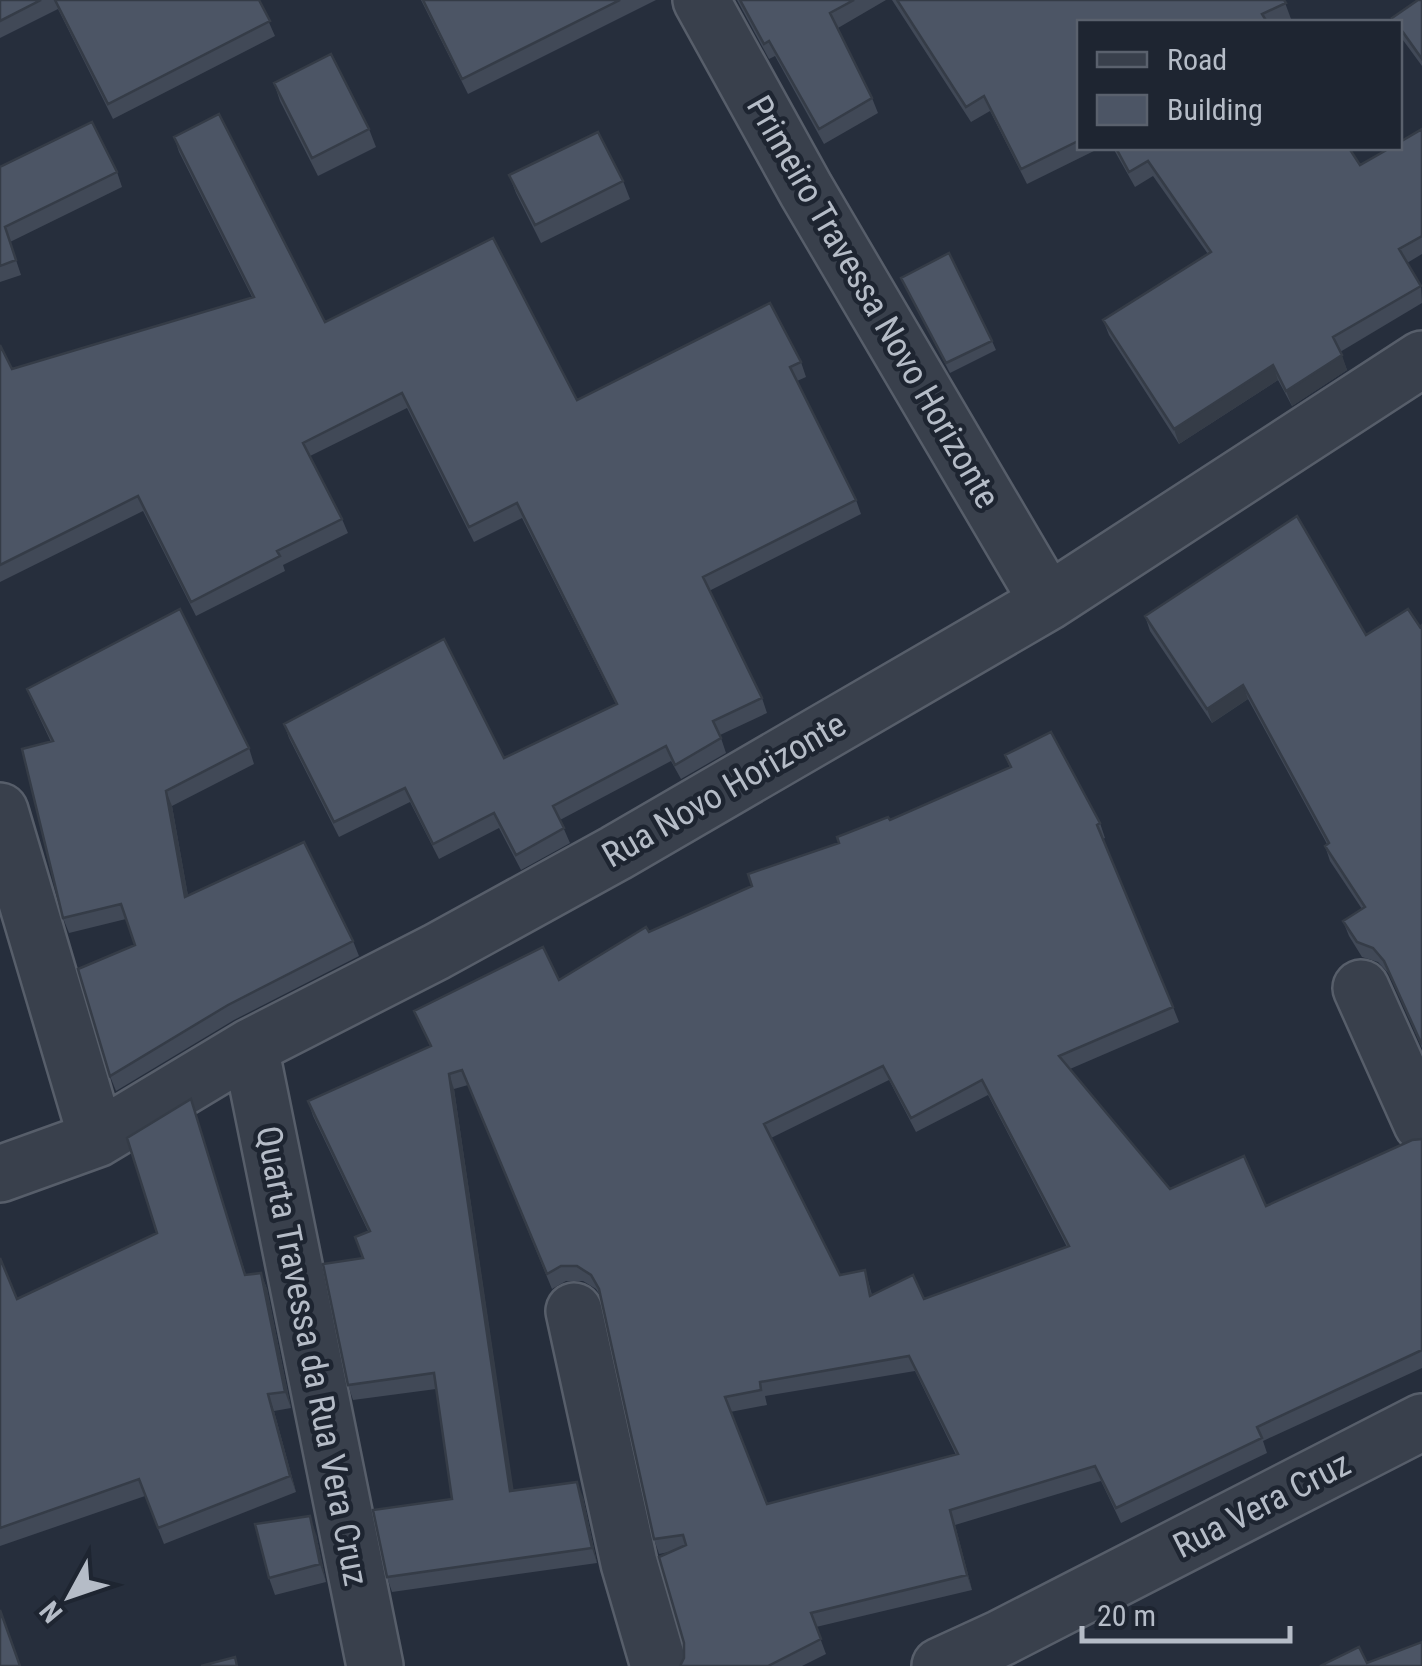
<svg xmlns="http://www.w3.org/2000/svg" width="1422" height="1666" viewBox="0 0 1422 1666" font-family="'Roboto Condensed',sans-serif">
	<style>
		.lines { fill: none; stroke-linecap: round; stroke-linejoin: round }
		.minor-casing { stroke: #575e6a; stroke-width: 60 }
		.minor { stroke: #39404c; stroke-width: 55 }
		.wall { fill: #414957; fill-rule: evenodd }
		.shaded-wall { fill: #353c47 }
		.building { fill: #4c5565; stroke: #353c47; stroke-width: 2.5; fill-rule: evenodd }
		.labels { text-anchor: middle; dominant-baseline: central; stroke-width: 9; stroke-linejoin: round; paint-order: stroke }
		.street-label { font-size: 35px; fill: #b5bcc7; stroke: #1e2531 }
	</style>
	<rect width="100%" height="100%" fill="#262e3c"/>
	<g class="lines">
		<g class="minor-casing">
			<path id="minor" d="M701 0 806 190 1048 602
				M0 811 97 1139
				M1361 988 1422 1124
				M250 1047 375 1666
				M0 1174 97 1139 250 1047 436 952 616 853 1048 602 1422 359
				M574 1311 629 1563 659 1666
				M940 1666 1001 1638 1422 1422"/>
		</g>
		<use href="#minor" class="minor"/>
	</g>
	<path class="wall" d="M0 0H259L275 36 113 119 58 9 0 38Z
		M421 0H656L468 94Z
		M737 0H886L838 28 872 98 878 113 824 144 775 56 769 59Z
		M892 0H1284L1291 19 1283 22H1080V148H1100L1027 184 990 111 971 122Z
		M1422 0V66L1400 36V22H1394L1392 18Z
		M274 83 369 129 376 147 318 176 280 101Z
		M1422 129V254L1407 263 1421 286 1422 303 1340 352 1347 370 1292 406 1278 380 1179 444 1109 335 1103 320 1208 254 1153 176 1135 187 1113 148H1349L1360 165Z
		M174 137 325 322 577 400 801 362 806 377 797 381 856 500 861 514 709 591 762 698 767 713 720 735 726 753 681 779 671 761 560 820 570 843 521 870 499 828 439 859 410 802 339 837 289 738 284 724 504 758 616 704 522 518 474 542 407 408 310 456 342 519 348 533 283 565 285 571 196 616 143 511 0 582V345L12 369 252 297 179 152Z
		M0 167 117 172 122 187 10 242 21 275 0 282Z
		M509 175 623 181 630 199 541 243 516 193Z
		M901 278 992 341 996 350 950 373Z
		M1145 616 1366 635 1420 627 1422 625V1048L1390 975 1378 962 1362 957 1349 936 1343 921 1362 909 1330 861 1325 846 1327 844 1248 699 1212 723 1150 631Z
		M27 689 249 748 254 764 172 806 188 896 353 941 359 956 234 1020 116 1091 110 1076 135 945 126 919 69 933 63 918 51 742 33 704Z
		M1005 755 1100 823 1105 838 1103 839 1173 1007 1179 1022 1070 1069 1170 1189 1266 1206 1422 1139V1368L1263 1441 1267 1453 1121 1523 1101 1481 955 1525 972 1590 816 1627 826 1654 802 1666H680L684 1658V1643L669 1552 659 1554 654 1539 601 1297 596 1289 583 1281H566L552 1289 468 1085 454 1089 513 1491 583 1497 597 1563 392 1592 387 1577 452 1499 436 1389 353 1400 348 1385 363 1258 368 1231 313 1116 308 1101 430 1046 414 1011 559 980 649 932 752 886 890 820 1010 768ZM889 1080 916 1132 988 1095 1067 1247 924 1299 872 1295 865 1270 840 1275 771 1138ZM915 1371 956 1455 767 1504 730 1412 767 1405 765 1396Z
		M191 1099 246 1275 261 1273 267 1289 291 1408 274 1411 296 1492 164 1544 145 1496 0 1546V1258L17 1299 157 1233Z
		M316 1534 326 1582 275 1595 269 1578Z"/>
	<path class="shaded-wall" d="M1342 355 1347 370 1292 406 1286 391Z
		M1273 365 1278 380 1179 444 1174 429Z
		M1243 685 1248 699 1212 723 1207 709Z
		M166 791 172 806 191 912 185 897Z
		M449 1074 454 1089 516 1506 510 1491Z
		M261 1273 267 1289 291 1408 285 1392Z
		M268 1394 274 1411 296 1492 290 1476Z
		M577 1482 583 1497 597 1563 592 1548Z
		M950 1510 955 1525 972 1590 967 1575Z
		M310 1516 316 1534 326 1582 320 1564Z"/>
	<path class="building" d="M0 0H41L0 21Z
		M55 0H259L270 21 108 104Z
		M423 0H620L462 79Z
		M740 0H854L830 13 872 98 819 129 769 41 764 44Z
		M897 0H1284L1286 3 1262 14 1267 22H1080V140L1021 169 984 96 966 107Z
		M1418 0H1422V59L1400 28V22H1395L1392 18Z
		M331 54 369 129 312 158 274 83Z
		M219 114 325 322 493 238 577 400 770 303 801 362 790 367 856 500 703 577 762 698 713 721 721 738 675 765 666 746 553 806 564 828 516 855 494 813 433 844 405 788 334 822 284 724 444 639 504 758 617 704 517 503 469 527 402 393 303 443 342 519 277 551 280 556 191 602 138 496 0 565V345L12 369 254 297 174 137Z
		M92 122 117 172 5 227 16 260 0 266V167Z
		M1422 129V236L1399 249 1421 286 1333 337 1342 355 1286 391 1273 365 1174 429 1103 320 1211 252 1148 161 1129 172 1116 148H1349L1360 165 1390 148H1400V142Z
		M598 132 623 181 535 225 509 175Z
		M949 253 992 341 946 363 901 278Z
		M1297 516 1366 635 1408 609 1420 627 1422 625V1045L1384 961 1373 948 1357 942 1343 921 1365 907 1325 846 1329 843 1243 685 1207 709 1145 616Z
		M180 609 249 748 166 791 185 897 304 842 353 941 228 1005 110 1076 78 969 135 945 121 904 63 918 22 749 53 741 27 689Z
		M1051 732 1100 823 1097 825 1173 1007 1059 1056 1170 1189 1244 1156 1266 1206 1412 1140 1422 1139V1350L1257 1427 1262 1438 1116 1508 1095 1466 950 1510 967 1575 811 1613 821 1639 768 1666H680L684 1658V1643L659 1557 686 1545 683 1535 654 1539 599 1289 591 1275 577 1266H561L547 1274 462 1070 449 1074 510 1491 577 1482 592 1548 387 1577 373 1510 452 1499 434 1373 348 1385 323 1264 363 1258 355 1237 370 1231 308 1101 431 1046 414 1011 543 947 559 980 646 927 649 932 752 886 748 874 839 843 837 837 888 817 890 820 1011 767 1005 755ZM883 1066 911 1118 982 1080 1069 1246 924 1299 913 1275 870 1296 865 1270 840 1275 764 1124ZM909 1356 958 1454 767 1504 725 1397 761 1390 760 1382Z
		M191 1099 245 1275 261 1273 285 1392 268 1394 290 1476 158 1528 139 1479 0 1528V1258L17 1299 157 1233 127 1138Z
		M310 1516 320 1564 269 1578 255 1524Z
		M0 1610 20 1666H0Z
		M1422 1642V1666H1320L1359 1647 1367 1663Z
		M235 1657 237 1666H201Z"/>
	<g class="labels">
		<g class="street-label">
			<text transform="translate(873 302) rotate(60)">Primeiro Travessa Novo Horizonte</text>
			<text transform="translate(724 790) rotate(-30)">Rua Novo Horizonte</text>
			<text transform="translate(312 1356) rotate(79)">Quarta Travessa da Rua Vera Cruz</text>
			<text transform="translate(1262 1505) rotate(-27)">Rua Vera Cruz</text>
		</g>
	</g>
	<rect x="1077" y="20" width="325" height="130" fill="#1e2531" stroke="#5a616d" stroke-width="2.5"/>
	<rect x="1097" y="52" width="50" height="15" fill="#39404c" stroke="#5a616d" stroke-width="2.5"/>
	<text x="1167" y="70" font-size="30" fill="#b5bcc7">Road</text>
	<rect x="1097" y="95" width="50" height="30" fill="#4c5565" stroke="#5a616d" stroke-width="2.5"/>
	<text x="1167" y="120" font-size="30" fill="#b5bcc7">Building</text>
	<g transform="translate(70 1596) rotate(230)" stroke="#1e2531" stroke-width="8" paint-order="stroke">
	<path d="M0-8L18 38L0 25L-18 38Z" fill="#b5bcc7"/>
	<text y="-15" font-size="28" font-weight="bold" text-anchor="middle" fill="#b5bcc7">N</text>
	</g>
	<path d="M1082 1626v15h208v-15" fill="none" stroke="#b5bcc7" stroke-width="5"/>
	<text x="1097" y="1626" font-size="30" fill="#b5bcc7" stroke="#1e2531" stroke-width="8" paint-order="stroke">20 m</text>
</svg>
